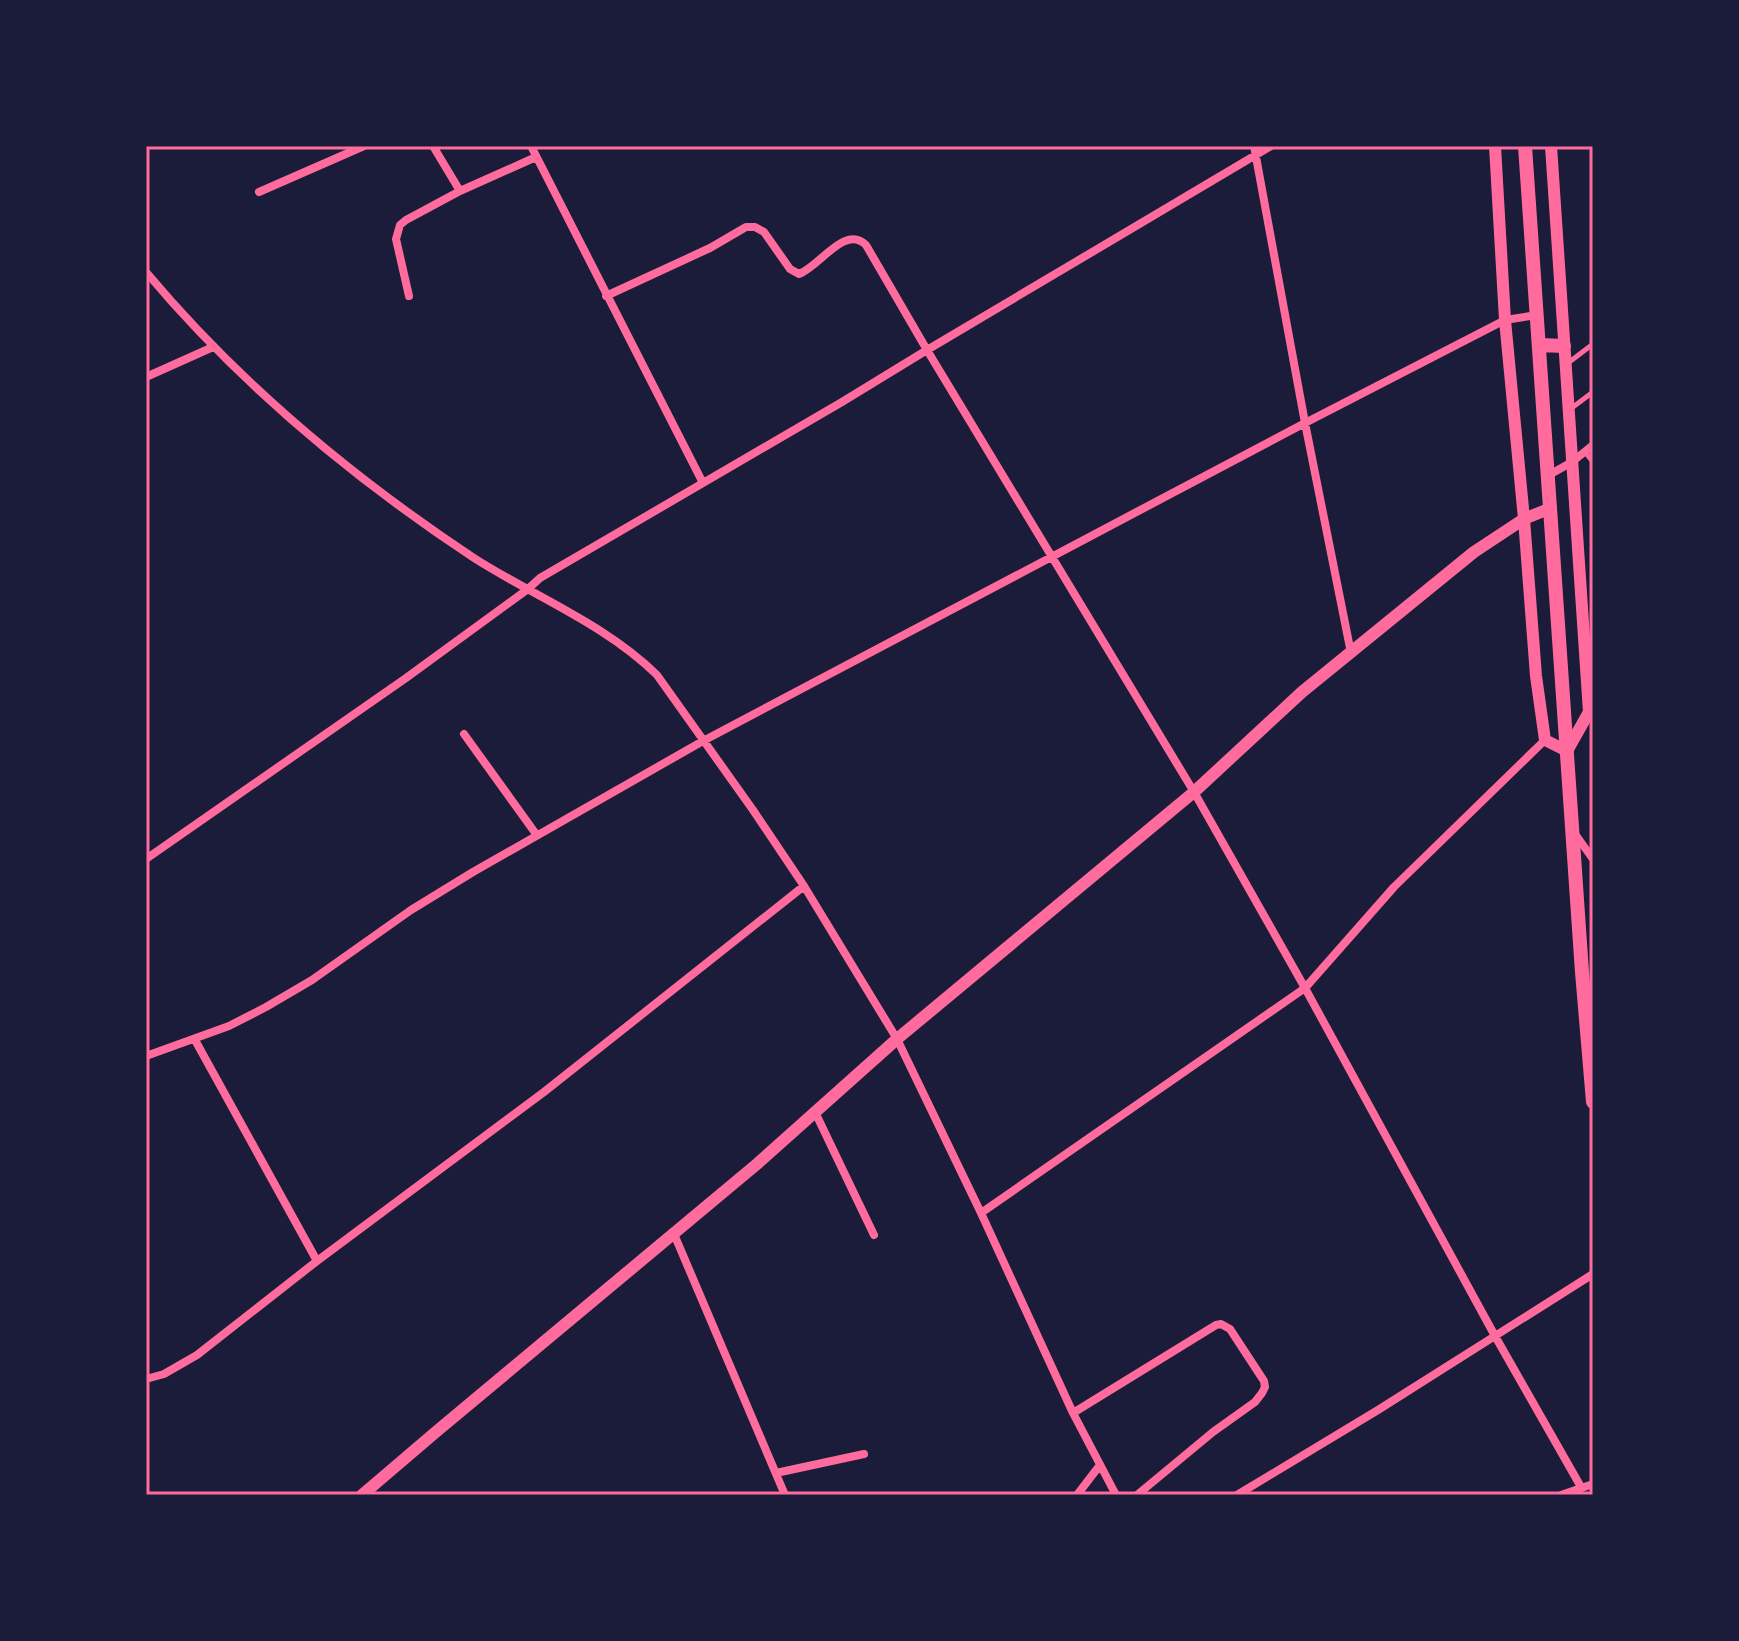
<svg xmlns="http://www.w3.org/2000/svg" width="1739" height="1641" viewBox="0 0 1739 1641" font-family="Manrope,sans-serif">
	<style>
		.lines { fill: none; stroke-linecap: round; stroke-linejoin: round }
		.service { stroke: #ff6b9d; stroke-width: 5 }
		.minor { stroke: #ff6b9d; stroke-width: 8 }
		.tertiary { stroke: #ff6b9d; stroke-width: 12 }
		.secondary { stroke: #ff6b9d; stroke-width: 14 }
		.neatline { fill: none; stroke: #ff6b9d; stroke-width: 3 }
	</style>
	<rect width="100%" height="100%" fill="#1b1b3a"/>
	<g class="lines">
		<path class="service" d="M1568 363 1593 344
			M1569 410 1593 392
			M1585 452 1593 462"/>
		<path class="minor" d="M433 146 460 191
			M531 146 703 483
			M1254 146 1305 423 1351 653
			M259 192 364 146
			M146 272C240 384 353 478 474 558 535 597 605 624 657 675L753 810 804 886 897 1039 981 1213 1073 1413 1116 1495
			M409 296 396 239 400 225 406 220 460 191 536 157
			M606 296 710 248 746 227H755L764 232 790 269 799 274C820 266 845 224 866 245L927 350 1194 792 1305 988 1495 1336 1581 1487
			M146 377 213 347
			M1549 475 1572 462 1593 445
			M464 734 536 834
			M1575 834 1593 859
			M146 859 406 678 528 589 540 578 842 402 927 350 1271 146
			M195 1040 317 1261
			M146 1056 229 1026 266 1007 312 980 411 910 473 872 703 741 1305 423 1505 320 1537 315
			M815 1112 874 1235
			M981 1213 1305 988 1394 887 1545 740
			M674 1234 785 1495
			M146 1379 164 1374 197 1355 317 1261 544 1092 804 886
			M1073 1413 1216 1325 1221 1324 1230 1329 1264 1381 1265 1387 1262 1393 1255 1402 1213 1432 1137 1495
			M776 1473 864 1454
			M1077 1495 1100 1465
			M1237 1495 1378 1410 1593 1274
			M1561 1495 1593 1484"/>
		<path class="tertiary" d="M1495 146 1505 320 1524 519 1536 676 1545 740 1567 751 1589 712 1551 146
			M362 1495 437 1431 757 1164 897 1039 1194 792 1302 692 1474 552 1524 519 1551 508"/>
		<path class="secondary" d="M1525 146 1582 972 1593 1102
			M1540 345 1564 346"/>
	</g>
	<rect width="1739" height="1641" fill="none" stroke="#1b1b3a" stroke-width="296"/>
	<rect x="148" y="148" width="1443" height="1345" class="neatline"/>
</svg>
